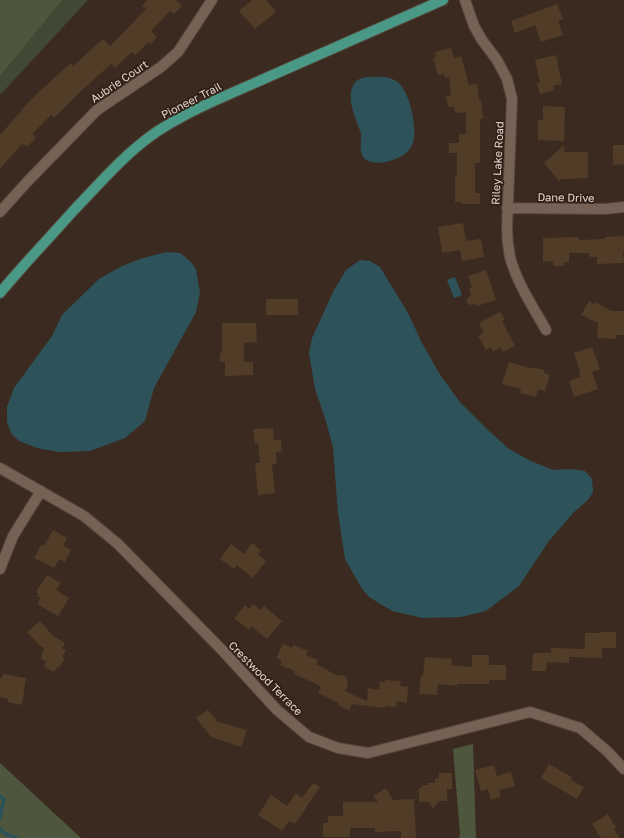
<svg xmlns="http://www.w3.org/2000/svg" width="624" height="838" viewBox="0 0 624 838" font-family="'Golos Text',sans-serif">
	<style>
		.green { fill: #414833 }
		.forest { fill: #4e573d }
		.water { fill: #2e525a }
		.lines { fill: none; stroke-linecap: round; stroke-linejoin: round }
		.stream { stroke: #2e525a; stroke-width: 3.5 }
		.building { fill: #513c28 }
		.minor-casing { stroke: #54453b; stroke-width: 12 }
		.major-casing { stroke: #54453b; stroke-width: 12 }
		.minor { stroke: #766155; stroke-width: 10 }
		.major { stroke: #4a9986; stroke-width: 10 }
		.labels { text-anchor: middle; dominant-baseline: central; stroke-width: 3.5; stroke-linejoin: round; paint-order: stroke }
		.street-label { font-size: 11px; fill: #e1d5ce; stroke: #312015 }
	</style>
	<rect width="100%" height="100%" fill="#3b2a1f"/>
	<path class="green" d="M0 0H88L0 95Z"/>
	<path class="forest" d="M0 0H62L0 76Z
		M473 744 476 838H459L460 834 453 749Z
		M0 763 81 838H0Z"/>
	<path class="water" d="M366 77C377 77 387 75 396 81 409 89 416 123 414 137 414 142 412 147 408 151 401 160 373 168 364 158 358 151 362 142 361 134 359 127 356 121 354 114 350 104 348 86 358 80 360 78 364 78 366 77Z
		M166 252 180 253 190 261 196 269 200 293 196 312 154 388 145 421 125 438 90 451 59 452 37 448 19 441 11 433 7 422V407L14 388 52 336 62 315 99 279 120 267 140 259Z
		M360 260 370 261 380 267 408 313 422 343 439 373 459 401 490 432 509 449 531 461 553 470 571 469 585 471 592 479 593 492 588 500 574 512 549 541 519 586 486 611 461 617 423 618 392 611 369 597 361 587 345 559 338 513 333 448 326 421 315 389 309 353 312 338 334 290 346 270Z
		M455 277 462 295 454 298 447 280Z"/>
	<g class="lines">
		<path class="stream" d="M0 796 4 799 0 818
			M0 828C2 834 11 836 17 838"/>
	</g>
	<path class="building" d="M147 0H176L182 6 174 14 170 11 151 31 157 37 151 44 149 42 135 55 132 52 115 68 111 64 78 94 54 118 51 115 32 134 36 138 27 147 22 144 0 169V135L23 109H22L42 89 71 63 73 66 103 39 110 46 146 9 142 6Z
		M252 0H266L276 12 255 29 239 11Z
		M557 4 563 19 558 21 563 35 541 42 535 25 515 33 511 21Z
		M451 48 454 58 461 56 469 85 477 84 479 100H481L483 119H480V163H475V193H480V204H463L461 202H455V175H457V153H449V143H459V134H466V112L455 113 454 107H448L446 96H451L449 77 445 78 444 74 438 75 433 58 436 57 435 52Z
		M556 55 562 84 553 86 554 90 540 94 537 83H540L535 60Z
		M543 106 565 107 564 141 538 140V120H543Z
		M564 145V152H588V178L562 179 559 181 544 163Z
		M613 145H624V164L613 165Z
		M463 223 466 241 481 239 484 257 462 261 460 250 442 253 438 227Z
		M624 236V251H623L624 263 597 264V257H590L589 253H569V262H564V266H553V261L543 262V238L579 237V240L605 239V237Z
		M486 270 496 300 477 306 476 304 471 305 468 304 466 300 471 294 469 288 472 287 468 276Z
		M266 299H298V315H266Z
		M589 301 594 304 595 302 611 311H624V335H616V339L597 338 598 323 581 315Z
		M500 312 505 320 502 321 515 346 503 352 501 347 493 352 491 347 486 350 478 336 484 332 479 323Z
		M222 323H256L257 342 244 343V362H253V375L225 376V362H220V353H222Z
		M592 347 600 369 592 372 598 389 574 397 569 381 580 377 579 373 580 372 574 353Z
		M509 362 532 369V367L544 370V373L550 375 545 391 538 389 536 397 520 393 521 389 502 384Z
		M273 428 274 440H281L282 451 276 452 277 464H272L275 493 258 495 255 463H260L258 443 255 444 253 429Z
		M53 530 67 538 63 546 71 550 65 562 59 559 54 568 34 558 41 545 44 546Z
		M252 543 261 550 258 554 266 561 253 578 237 565 234 569 220 559 231 544 244 554Z
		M47 575 61 583 56 590 69 598 58 616 37 604 41 598 37 596 39 594 36 592Z
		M253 604 261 610 264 606 282 621 267 639 251 626 249 630 234 618 245 605 249 609Z
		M40 621 53 636 65 643 62 648 66 650 62 657 65 658 59 668 57 667 54 672 44 666 46 662 41 659 44 648 39 645 27 632Z
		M600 632H616V648H602V658L569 657V663L547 662 546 671H532L533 653H551V648L585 649V633H600Z
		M283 644 292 648 293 645 308 651 306 655 318 660 316 664 338 676 341 674 346 677 348 685 345 691 367 701 368 688 379 690 380 682H385V680L401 681 400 686 408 687 407 703 397 701 396 707 386 706 385 708 352 704 349 711 338 705 339 703 318 693 321 687 319 686V685L294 674 295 671 280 665 282 661 276 658Z
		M472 655H489V665H506V680H489V684H457V686L438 684 437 695 419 694 421 676 423 675 425 657 452 659 451 665 472 667Z
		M3 674 26 678 22 705 8 702V699L0 697V678H2Z
		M208 710 218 722 247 730 241 747 211 737 196 718Z
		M549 764 572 777 571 780 584 787 577 799 541 778Z
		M494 765 497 776 511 772 515 786 499 790 501 797 491 800 488 789 481 791 475 770Z
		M439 773H452V789H447V801H439L433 809 429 802H419V788H422V785H428V783H435V779L439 778Z
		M313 783 320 787 295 824 289 821 282 831 258 815 271 795 287 806 296 793 302 798Z
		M386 788 393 800 414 799 416 838H401V831L375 832V828H350V837H323V823H328V816H343V802H378L373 796Z
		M608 814 616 828 614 829 620 838H601L592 824Z"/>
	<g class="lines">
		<g class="minor-casing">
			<path id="minor" d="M465 0 474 26 482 40 497 60 507 79 512 99 507 227C507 237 508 247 510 257 517 283 533 307 546 330
				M507 208 605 209 624 207
				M0 212 27 182 97 110 161 67 178 52 212 0
				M0 468 84 516 118 544 222 650 277 710 309 737 338 748 368 753 530 712 580 728 607 751 624 769
				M0 569 13 536 41 491"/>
		</g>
		<g class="major-casing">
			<path id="major" d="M0 293C24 264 50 237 75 209 100 183 123 156 152 135 172 121 194 110 216 100L443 0"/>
		</g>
		<use href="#minor" class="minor"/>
		<use href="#major" class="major"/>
	</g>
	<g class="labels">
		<g class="street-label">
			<text transform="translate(119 81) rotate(-34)">Aubrie Court</text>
			<text transform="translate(191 100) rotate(-27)">Pioneer Trail</text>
			<text transform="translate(497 163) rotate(-87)">Riley Lake Road</text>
			<text transform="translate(566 197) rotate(1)">Dane Drive</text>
			<text transform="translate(266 678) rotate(45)">Crestwood Terrace</text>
		</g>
	</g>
</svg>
